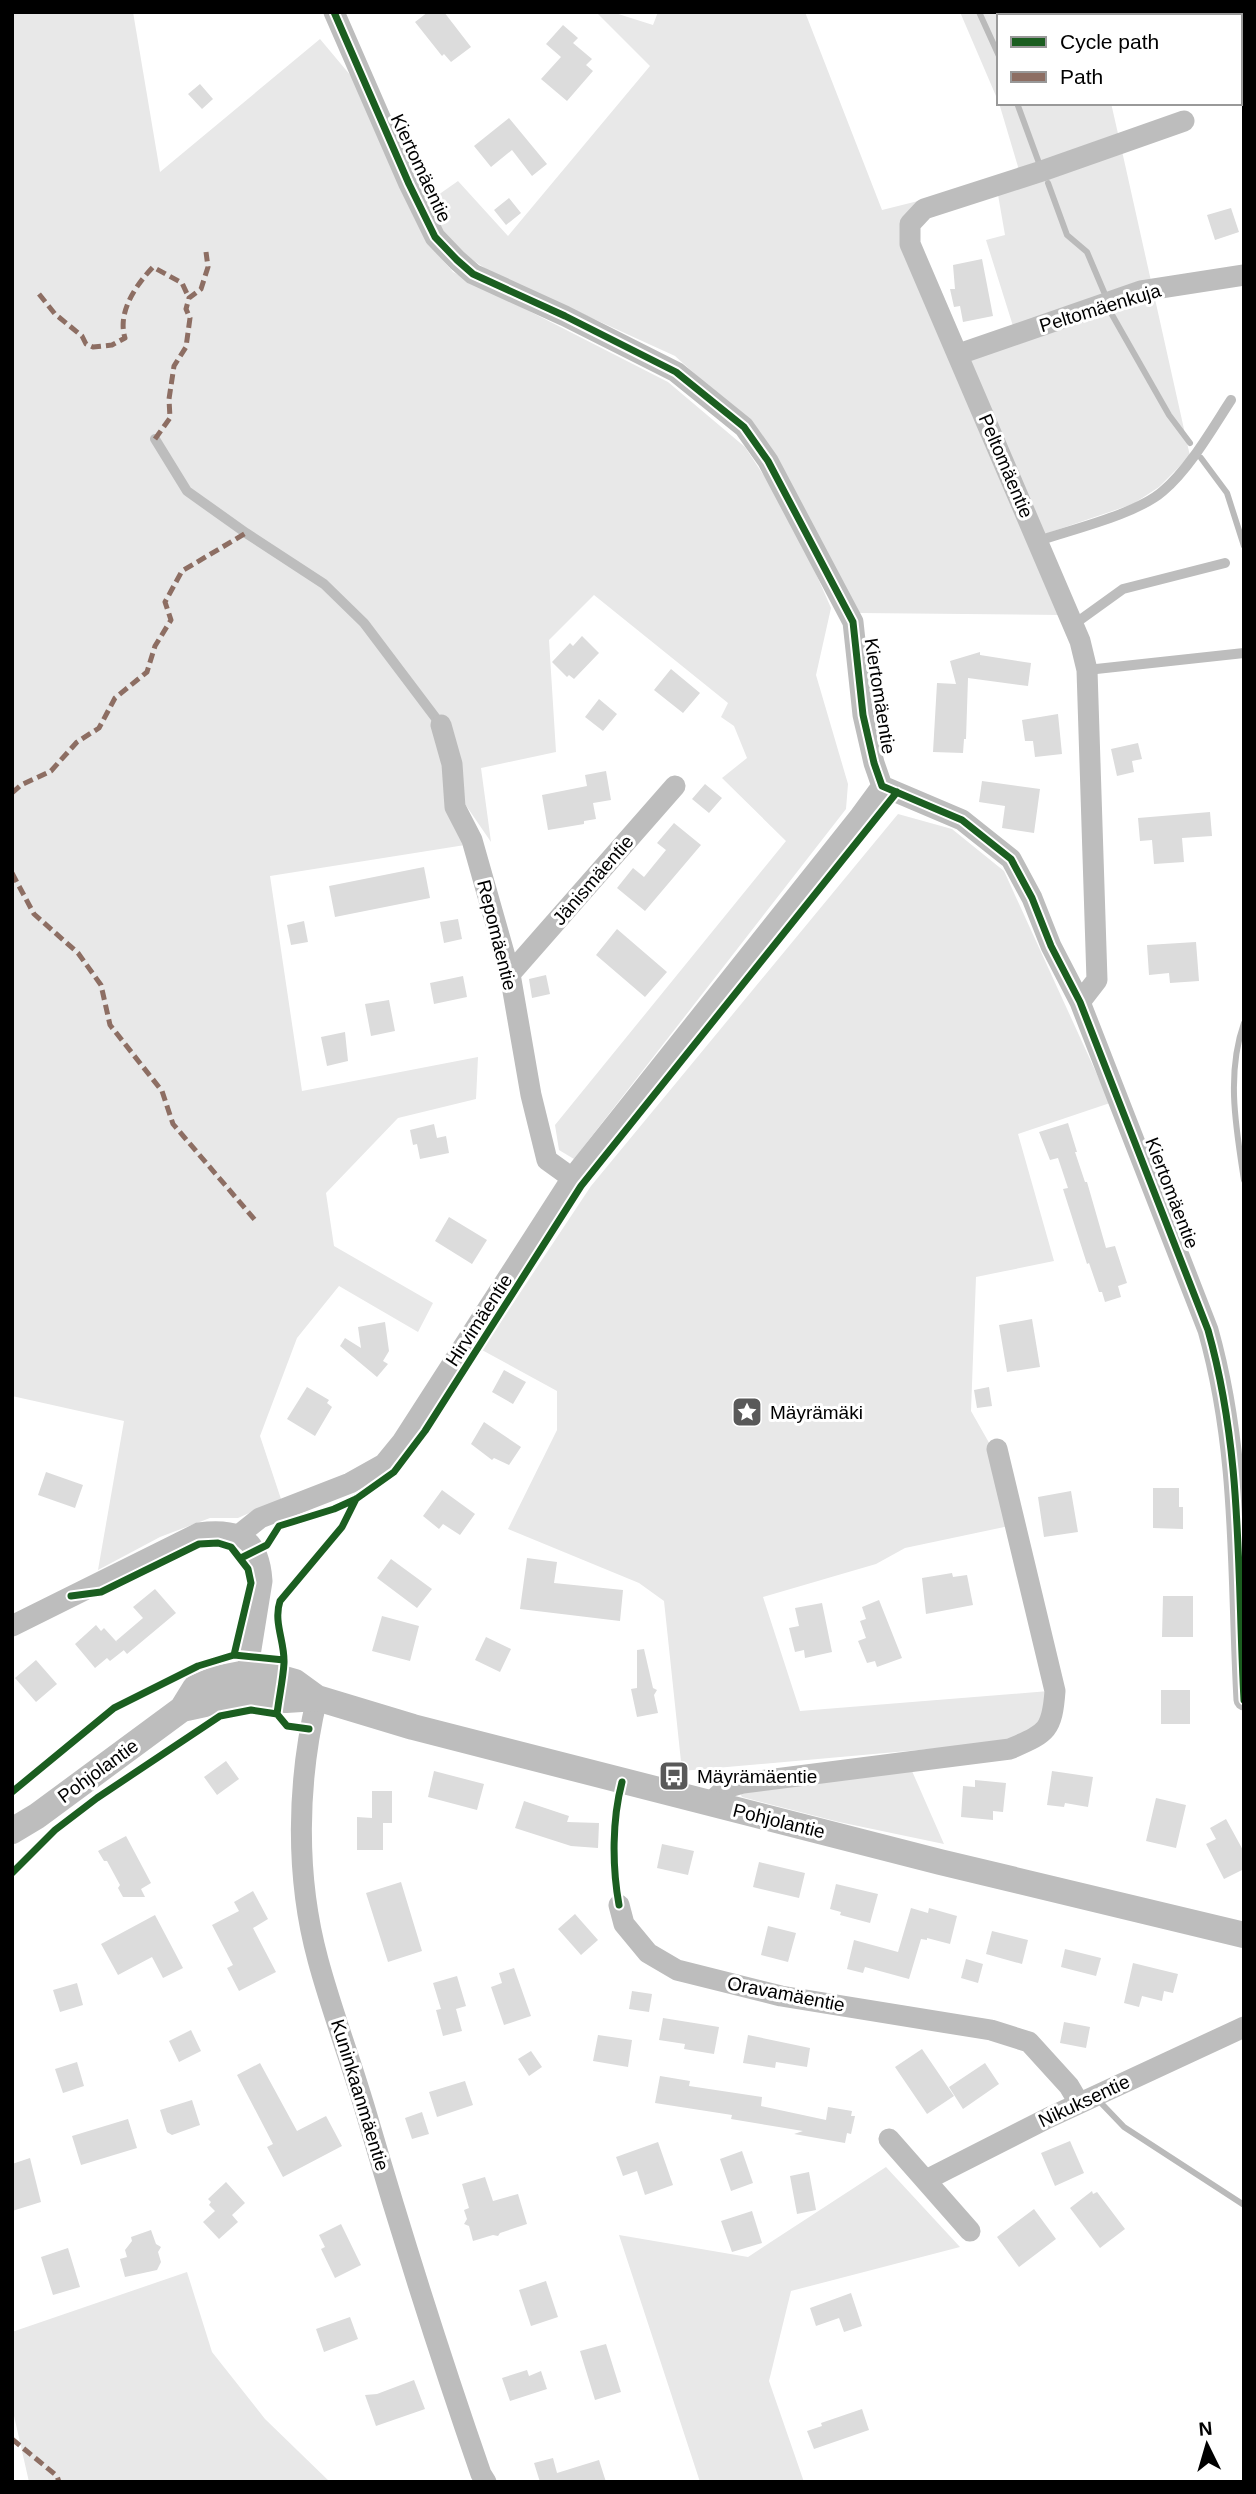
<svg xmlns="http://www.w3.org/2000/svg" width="1256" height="2494" viewBox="0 0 1256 2494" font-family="Helvetica,sans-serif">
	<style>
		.green { fill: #e8e8e8 }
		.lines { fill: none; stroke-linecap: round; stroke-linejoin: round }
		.stream { stroke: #bababa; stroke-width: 6 }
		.building { fill: #dcdcdc }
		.service { stroke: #bdbdbd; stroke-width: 10 }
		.minor { stroke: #bdbdbd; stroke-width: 21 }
		.tertiary { stroke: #bdbdbd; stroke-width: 26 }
		.quiet { stroke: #8d6e63; stroke-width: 5; stroke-dasharray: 10 5; stroke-linecap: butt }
		.cycleway-casing { stroke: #fff; stroke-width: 11 }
		.cycleway { stroke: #1b5e20; stroke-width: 7 }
		.labels { text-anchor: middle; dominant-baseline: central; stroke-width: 6; stroke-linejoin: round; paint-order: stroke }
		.street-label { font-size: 19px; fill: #000; stroke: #fff }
		.poi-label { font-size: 19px; fill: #000; stroke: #fff; text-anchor: start }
	</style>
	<rect width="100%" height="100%" fill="#fff"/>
	<path class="green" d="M12 12H133L160 172 320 39 356 82 426 241 453 272 668 382 745 447 791 517 831 608 816 675 848 784 846 809 574 1159 559 1150 555 1125 786 841 722 778 747 758 734 726 721 717 728 703 594 595 549 640 556 752 481 768 491 842 465 804V845L270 876 302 1091 478 1057 476 1099 398 1118 326 1193 334 1246 433 1303 418 1332 339 1286 297 1338 260 1436 281 1499 238 1518H210L160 1537 98 1570 124 1421 12 1396Z
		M596 12H612L653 25 658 12H805L882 210 922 200 902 222 1063 615 859 613 746 420 675 356 489 271 464 254 437 226 431 200 458 181 508 236 650 66Z
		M960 12H1244V38L1240 39V16H999V103Z
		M999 103H1111L1119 138 1019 170Z
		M1122 151 1151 281 1013 326 986 240 1005 235 997 189Z
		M1141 299H1155L1190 456 1159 487 1133 504 1042 535 969 358Z
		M898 814 952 829 1004 871 1110 1103 1018 1134 1054 1261 976 1277 971 1411 992 1448 1009 1526 905 1548 876 1564 763 1597 800 1711 1049 1691C1044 1728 1040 1726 1008 1742L682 1771 664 1601 639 1583 508 1529 557 1430V1391L482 1350 591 1186Z
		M912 1771 944 1844 839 1822 742 1797 739 1791Z
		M886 2167 960 2247 791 2291 769 2381 804 2482H700L619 2235 748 2257Z
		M187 2272 212 2352 265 2419 330 2482H29L12 2407V2332Z"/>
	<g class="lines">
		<path class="stream" d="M979 12 999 56
			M1017 103 1039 163
			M1048 183 1067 235 1087 252 1104 292
			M1111 313 1169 415 1190 443
			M1201 458 1227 493 1244 546
			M1244 1023C1226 1074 1236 1128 1244 1180
			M1102 2104 1124 2127 1244 2205"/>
	</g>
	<path class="building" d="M428 12H444L471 47 451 62 444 54 442 56 415 22Z
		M563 25 578 38 573 43 592 59 586 65 593 71 567 101 541 79 561 57 546 44Z
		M200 84 213 99 202 109 188 94Z
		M509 118 547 164 532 176 512 150 491 167 474 146Z
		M509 198 521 213 506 225 494 210Z
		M1231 208 1239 232 1215 240 1207 215Z
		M982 259 993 316 963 322 960 306 954 307 950 289H955L953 265Z
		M582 636 599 653 574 679 569 675 567 677 552 662 570 643 573 646Z
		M980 652V655L1031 663 1028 686 968 678 966 739H964L963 753 933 752 937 683 956 684 950 661Z
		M671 669 700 693 683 713 654 690Z
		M599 699 617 714 603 731 585 717Z
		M1058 714 1062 754 1035 757 1033 741H1025L1022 720Z
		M1138 743 1142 759 1132 761 1134 772 1117 776 1111 749Z
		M606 771 611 800 593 803 596 819 584 821V824L548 830 542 795 587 786 585 775Z
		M982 781 1040 789 1034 833 1002 828 1005 806 979 802Z
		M705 784 722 798 709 813 692 799Z
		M1210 812 1212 836 1182 838 1184 862 1154 864 1152 840 1140 841 1138 818Z
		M674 823 701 845 645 911 617 888 633 868 644 877 666 850 657 843Z
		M424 867 430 898 335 917 329 886Z
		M458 919 462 939 444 943 440 922Z
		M304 921 308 942 291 945 287 925Z
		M617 929 667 972 645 997 596 955Z
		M1196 942 1199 981 1170 983 1169 973 1149 975 1147 945Z
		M546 975 550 994 532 998 529 979Z
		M463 976 467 997 434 1004 430 983Z
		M389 1000 395 1031 371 1036 365 1004Z
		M345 1032 348 1061 327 1066 321 1037Z
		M1068 1123 1077 1152H1075L1085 1182H1087L1106 1248 1115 1246 1127 1283 1118 1286 1121 1297 1105 1302 1102 1292H1099L1089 1263 1087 1264 1063 1189 1068 1188 1058 1158 1050 1160 1039 1132Z
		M434 1124 437 1138 446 1136 449 1153 420 1159 417 1144 413 1145 410 1130Z
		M449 1217 487 1240 472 1264 435 1241Z
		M1032 1319 1040 1367 1007 1372 999 1325Z
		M385 1322 389 1351 383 1361 388 1364 377 1377 340 1346 345 1338 361 1348 358 1327Z
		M504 1370 526 1382 513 1404 492 1392Z
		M307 1387 329 1400 327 1403 332 1407 315 1436 287 1419Z
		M989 1387 992 1406 977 1408 974 1390Z
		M484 1422 521 1447 509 1465 494 1458 492 1460 471 1444Z
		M46 1472 83 1485 75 1508 38 1495Z
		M1153 1488H1179V1507H1183V1529L1153 1528Z
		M442 1490 475 1514 460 1535 443 1524 439 1529 423 1516Z
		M1071 1491 1078 1532 1044 1537 1038 1497Z
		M527 1558 557 1562 554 1583 623 1590 620 1621 520 1609Z
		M391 1559 432 1589 417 1608 377 1578Z
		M952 1573 953 1577 967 1575 973 1605 926 1614 922 1578Z
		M155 1589 176 1613 127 1654 116 1641 143 1618 133 1607Z
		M1163 1596H1193V1637H1162Z
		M879 1600 902 1658 877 1667 875 1661 867 1663 858 1641 866 1638 860 1621 866 1619 862 1607Z
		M822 1603 832 1652 805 1658 804 1650 795 1652 789 1628 799 1626 795 1608Z
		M382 1616 419 1626 410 1661 372 1651Z
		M96 1625 101 1631 104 1628 124 1650 110 1661 107 1658 95 1668 75 1644Z
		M486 1637 511 1649 500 1672 475 1660Z
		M644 1649 653 1688 657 1690 654 1695 658 1713 637 1717 631 1689 637 1688V1650Z
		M36 1660 57 1684 36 1702 15 1678Z
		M1161 1690H1190V1724H1161Z
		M226 1761 239 1779 217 1795 204 1777Z
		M434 1771 484 1784 477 1810 428 1797Z
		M1052 1771 1093 1777 1088 1807 1065 1803 1064 1807 1047 1805Z
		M975 1780 1006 1783 1003 1812 993 1811V1820L961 1817 963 1786 975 1787Z
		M372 1791H392V1823H383V1850H357V1817L372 1818Z
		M1156 1798 1186 1805 1176 1848 1146 1841Z
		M524 1801 569 1816 567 1822 599 1823 598 1848 571 1846 515 1828Z
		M1226 1819 1244 1852V1869L1224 1879 1206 1844 1216 1839 1210 1828Z
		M126 1836 151 1883 141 1889 145 1897H123L118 1888 120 1885 107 1861H104L98 1851Z
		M662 1844 694 1851 688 1875 657 1868Z
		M759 1862 805 1873 799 1898 753 1887Z
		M401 1882 422 1951 388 1962 366 1893Z
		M836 1884 878 1894 870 1923 840 1915 841 1912 830 1909Z
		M253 1891 268 1919 253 1928 276 1972 239 1991 227 1968 233 1965 212 1925 239 1911 234 1902Z
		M911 1908 928 1913 929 1908 957 1916 950 1944 927 1938V1940L921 1939 909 1979 865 1967 863 1973 847 1969 854 1940 898 1952Z
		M575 1914 598 1940 581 1955 558 1929Z
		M155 1915 183 1968 163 1978 152 1957 118 1975 101 1944Z
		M768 1926 796 1933 788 1962 761 1955Z
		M992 1931 1028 1940 1022 1964 986 1954Z
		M1065 1949 1101 1958 1096 1976 1061 1967Z
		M966 1959 983 1964 978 1983 961 1978Z
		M1133 1963 1178 1974 1173 1993 1164 1991 1162 2001 1142 1996 1139 2007 1124 2003Z
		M514 1968 531 2016 504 2025 491 1987 502 1983 499 1973Z
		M457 1976 466 2006 456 2009 462 2031 443 2036 436 2010 441 2009 433 1983Z
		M77 1983 83 2005 60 2012 53 1990Z
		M632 1991 652 1994 649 2012 629 2009Z
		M663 2018 719 2027 714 2054 684 2049 685 2044 659 2040Z
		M1064 2022 1090 2027 1086 2048 1060 2043Z
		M191 2030 201 2051 179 2062 169 2041Z
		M598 2035 632 2040 628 2067 593 2061Z
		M748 2035 810 2048 807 2067 776 2062 775 2068 743 2063Z
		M922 2049 954 2096 927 2114 895 2067Z
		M531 2051 542 2067 529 2076 518 2059Z
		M77 2062 84 2086 63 2093 55 2069Z
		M260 2063 297 2131 326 2116 342 2146 283 2177 267 2147 273 2144 237 2075Z
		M985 2063 999 2084 963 2109 949 2087Z
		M660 2076 690 2081 689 2086 762 2097 761 2106 826 2120 828 2107 852 2111 851 2116H855L851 2134 847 2133 845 2143 794 2134 803 2131 731 2119 732 2115 655 2103Z
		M465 2081 473 2105 437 2117 429 2092Z
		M192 2100 200 2125 172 2135 167 2132 160 2110Z
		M422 2112 429 2134 412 2139 405 2118Z
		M128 2119 137 2148 81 2165 72 2136Z
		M1070 2141 1084 2173 1055 2186 1041 2153Z
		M658 2142 673 2185 645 2195 637 2171 623 2176 616 2157Z
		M742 2151 753 2183 731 2191 720 2159Z
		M30 2158 41 2202 12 2211V2164Z
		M809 2172 816 2210 797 2214 790 2176Z
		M485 2177 493 2201 518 2194 527 2224 500 2233 498 2236 493 2235 473 2241 469 2226 464 2224 467 2219 464 2210 469 2208 462 2184Z
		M226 2182 245 2203 232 2215 238 2222 219 2239 203 2222 215 2211 209 2205 211 2202 208 2199Z
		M1092 2191 1093 2194 1097 2192 1125 2229 1100 2248 1070 2208Z
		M1034 2209 1056 2239 1019 2267 997 2237Z
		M752 2211 762 2243 732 2252 721 2221Z
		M341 2224 361 2265 335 2278 321 2249 325 2247 319 2235Z
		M151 2230 156 2244 161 2247 158 2252 161 2262 157 2270 125 2277 120 2259 127 2257 125 2250 132 2241 131 2237Z
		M68 2248 80 2287 53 2295 41 2257Z
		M546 2281 558 2317 531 2326 519 2290Z
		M851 2293 862 2326 844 2332 839 2318 816 2326 810 2308Z
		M350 2317 358 2339 324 2352 316 2329Z
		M606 2344 621 2392 595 2400 580 2351Z
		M527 2370 529 2376 541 2371 547 2389 510 2401 502 2378Z
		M414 2380 425 2409 376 2426 365 2395 377 2394Z
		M862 2409 869 2430 814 2449 807 2431 822 2426 821 2423Z
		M553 2458 557 2473 599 2460 606 2482H540L534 2463Z"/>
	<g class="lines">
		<path class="service" d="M155 439 187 491 246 533 324 584 364 623 441 725
			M1038 541C1073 529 1137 514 1163 491 1190 468 1212 429 1231 400
			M1073 625 1123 589 1225 563
			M1087 670 1244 653"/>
		<path class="minor" d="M334 12 409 184 435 237 457 260 473 274 565 316 676 372 744 427 768 461 853 622 863 715 874 763 882 786 962 820 1011 859 1032 898 1051 946 1080 1002 1208 1330C1243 1454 1237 1574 1244 1700
			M959 354 1141 291 1244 275
			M441 725 452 764 455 807 472 840 510 974 531 1095 547 1160 572 1178
			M510 974 675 786
			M1080 1002 1097 980 1087 670 1080 641 910 244V224L924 209 1042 171 1184 121
			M240 1534 260 1518 350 1483 384 1464 402 1442 572 1178 860 816 882 786
			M12 1626 199 1533C238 1528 259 1537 262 1581L245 1686
			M317 1698C297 1782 295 1876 318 1960 332 2012 352 2064 367 2116 402 2236 440 2356 481 2474L486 2482
			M709 1804 726 1788 743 1783 1010 1749C1046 1733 1052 1732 1055 1691L997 1449
			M619 1905 624 1924 648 1953 677 1970 781 1996 991 2030 1029 2042 1069 2086 1079 2103
			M889 2139 970 2231
			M926 2180 1048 2118 1244 2027"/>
		<path class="tertiary" d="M182 1709 205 1704 223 1698 245 1695 286 1700 317 1698
			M12 1831 37 1816 182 1709 195 1688 216 1679 246 1673 281 1678 295 1682 317 1698 413 1727 940 1862 1244 1935"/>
		<path class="quiet" d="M39 294 55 314 82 336 86 344 93 347 112 345 125 338C117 312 136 285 153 267L182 283 189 298
			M155 439 170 418 169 399 174 366 186 347 190 318 186 309 189 298 201 289 208 267 206 252
			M12 793 21 785 51 771 77 742 99 728 115 698 147 672 155 646 171 620 165 602 182 571 246 533
			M12 873 34 914 78 953 101 985 110 1025 162 1091 173 1124 255 1220
			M12 2439 57 2476 59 2482"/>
		<g class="cycleway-casing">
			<path id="cycleway" d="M334 12 409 184 435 237 457 260 473 274 565 316 676 372 744 427 768 461 853 622 863 715 874 763 882 786 962 820 1011 859 1032 898 1051 946 1080 1002 1208 1330C1243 1454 1237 1574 1244 1700
				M241 1558 267 1545 279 1526 334 1509 356 1499 394 1472 425 1431 581 1186 897 792
				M71 1596 101 1592 199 1544 218 1543 231 1547 248 1569 251 1583 234 1655
				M277 1714C279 1697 283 1680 284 1663 285 1642 273 1622 280 1601L342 1527 356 1499
				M12 1792 114 1708 198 1666 234 1655 284 1660
				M12 1873 55 1830 97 1798 220 1716 251 1710 277 1714 287 1726 309 1729
				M619 1905C612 1866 612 1820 622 1782"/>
		</g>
		<use href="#cycleway" class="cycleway"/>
	</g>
	<defs>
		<g id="sight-square" transform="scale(1.575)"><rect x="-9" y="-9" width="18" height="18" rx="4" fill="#595959" stroke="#fff"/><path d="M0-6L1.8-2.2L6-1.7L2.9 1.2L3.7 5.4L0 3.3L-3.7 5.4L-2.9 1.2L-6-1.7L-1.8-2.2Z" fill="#fff"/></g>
		<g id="bus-square" transform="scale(1.575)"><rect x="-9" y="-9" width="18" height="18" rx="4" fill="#595959" stroke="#fff"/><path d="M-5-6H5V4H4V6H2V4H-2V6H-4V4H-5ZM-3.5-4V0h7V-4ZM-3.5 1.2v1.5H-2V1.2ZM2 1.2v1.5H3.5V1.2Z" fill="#fff"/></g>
	</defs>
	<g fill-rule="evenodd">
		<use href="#sight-square" x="747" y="1412"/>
		<use href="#bus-square" x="674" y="1776"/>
	</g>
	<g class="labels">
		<g class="street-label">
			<text transform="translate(421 168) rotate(65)">Kiertomäentie</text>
			<text transform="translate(1100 308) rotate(-17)">Peltomäenkuja</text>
			<text transform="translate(1006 466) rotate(67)">Peltomäentie</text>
			<text transform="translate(880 696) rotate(81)">Kiertomäentie</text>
			<text transform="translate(593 880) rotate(-49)">Jänismäentie</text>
			<text transform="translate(497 935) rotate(76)">Repomäentie</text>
			<text transform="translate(1172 1193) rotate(69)">Kiertomäentie</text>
			<text transform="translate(479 1320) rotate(-57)">Hirvimäentie</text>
			<text transform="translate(98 1771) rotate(-36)">Pohjolantie</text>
			<text transform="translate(779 1821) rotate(14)">Pohjolantie</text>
			<text transform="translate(786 1994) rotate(11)">Oravamäentie</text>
			<text transform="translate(360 2095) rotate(73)">Kuninkaanmäentie</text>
			<text transform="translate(1084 2101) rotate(-25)">Nikuksentie</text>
		</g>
		<g class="poi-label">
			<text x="770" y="1412">Mäyrämäki</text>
			<text x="697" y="1776">Mäyrämäentie</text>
		</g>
	</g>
	<rect width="1256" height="2494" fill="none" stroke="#000000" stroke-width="28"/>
	<rect x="997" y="14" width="245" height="91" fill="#ffffff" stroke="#999999" stroke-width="2"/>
	<rect x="1011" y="37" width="35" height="10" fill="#1b5e20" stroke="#999999" stroke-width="2"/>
	<text x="1060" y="49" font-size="21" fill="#000000">Cycle path</text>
	<rect x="1011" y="72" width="35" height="10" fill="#8d6e63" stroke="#999999" stroke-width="2"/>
	<text x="1060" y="84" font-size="21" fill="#000000">Path</text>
	<g transform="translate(1207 2445) rotate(355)" stroke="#ffffff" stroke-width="5" paint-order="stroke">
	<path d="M0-5L12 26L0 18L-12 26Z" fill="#000000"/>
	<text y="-10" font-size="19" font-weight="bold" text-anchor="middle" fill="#000000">N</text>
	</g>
</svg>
